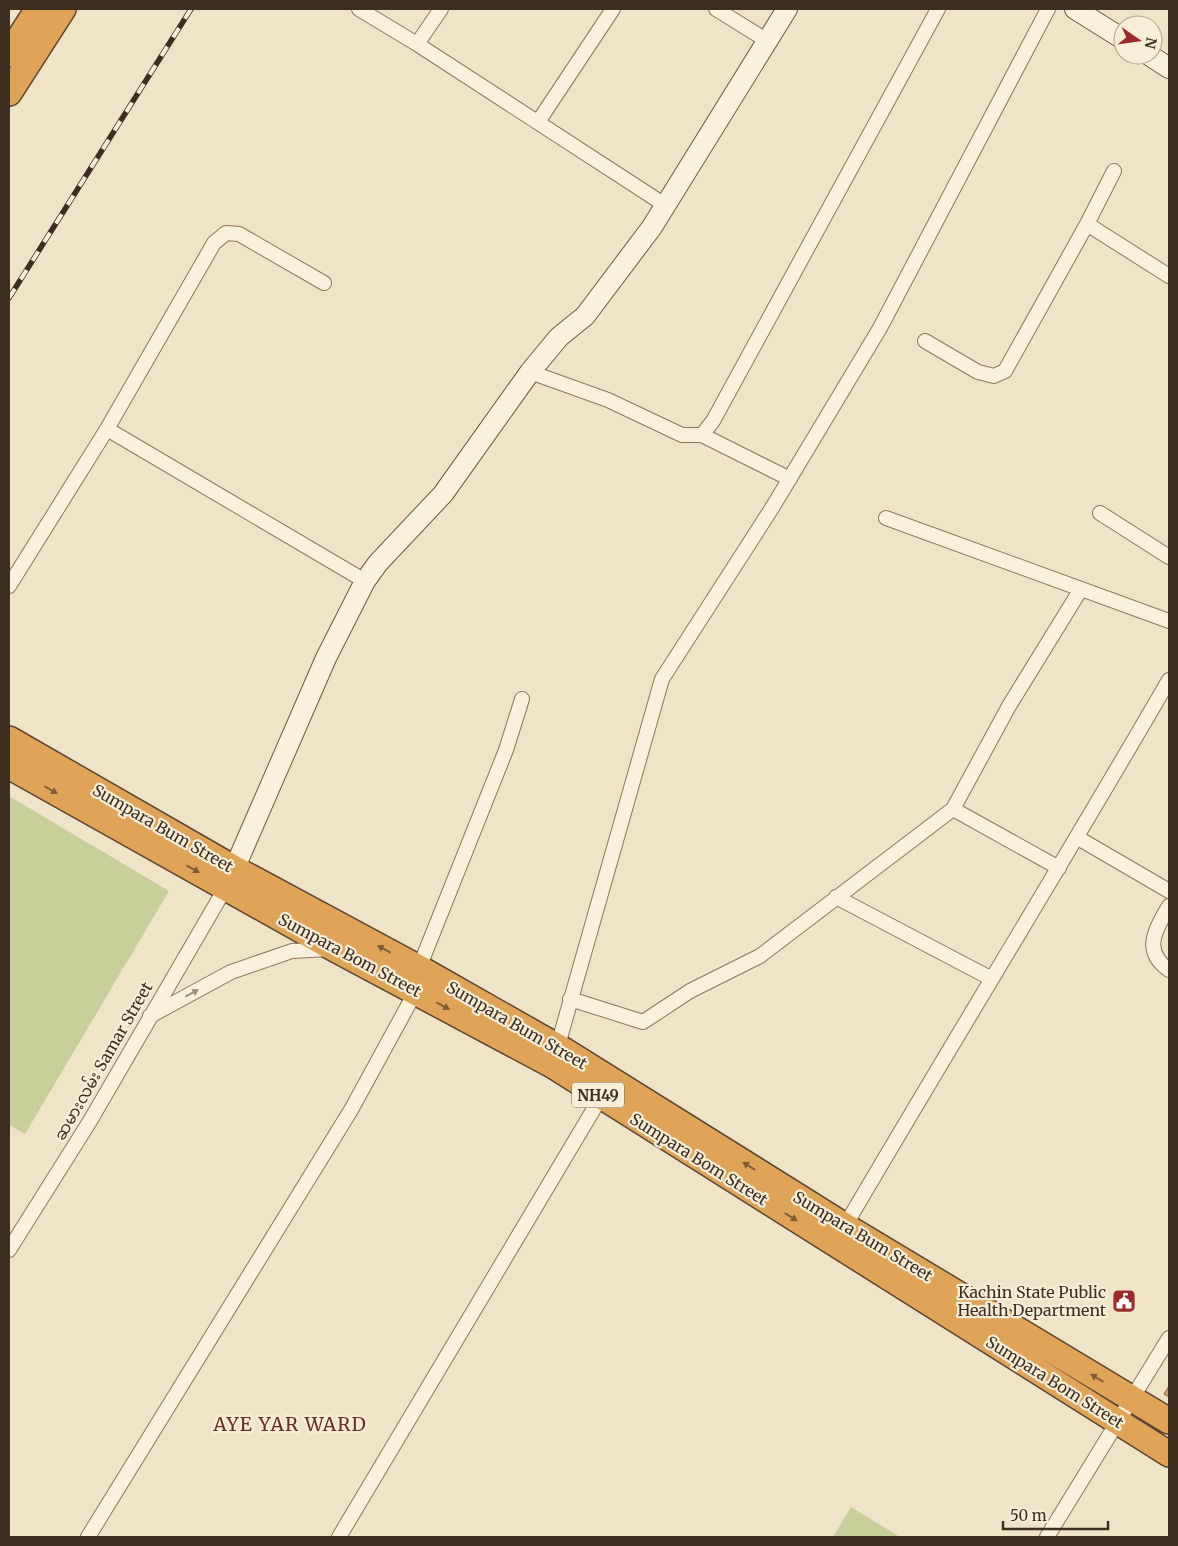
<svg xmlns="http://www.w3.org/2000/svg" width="1178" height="1546" viewBox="0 0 1178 1546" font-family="Merriweather,'Noto Sans Myanmar',serif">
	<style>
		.green { fill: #c9cf9b }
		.building { fill: #cf9f7d; stroke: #8d5f41 }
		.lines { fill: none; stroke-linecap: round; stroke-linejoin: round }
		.street-casing { stroke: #8d765c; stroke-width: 16 }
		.secondary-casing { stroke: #6f573f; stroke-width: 22 }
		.highway-casing { stroke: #5b4430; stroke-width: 28 }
		.street { stroke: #faf1dc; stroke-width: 14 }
		.secondary { stroke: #faf1dc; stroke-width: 20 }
		.highway { stroke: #e0a458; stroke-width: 25 }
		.rail-casing { stroke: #3d2e20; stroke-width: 5.5 }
		.rail { stroke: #f7eed8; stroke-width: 4; stroke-dasharray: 11; stroke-linecap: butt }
		.oneway { fill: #7e5d36 }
		.oneway2 { fill: #9c907e }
		.labels { text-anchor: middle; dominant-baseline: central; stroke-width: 4.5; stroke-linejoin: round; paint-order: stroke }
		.shield { fill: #f7eed8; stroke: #756857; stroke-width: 1 }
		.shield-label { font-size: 15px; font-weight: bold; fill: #3d2e20 }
		.street-label { font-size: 16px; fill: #3d2e20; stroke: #f7eed8 }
		.poi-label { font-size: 16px; fill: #3d2e20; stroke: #f7eed8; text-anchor: end }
		.quarter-label { font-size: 19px; letter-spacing: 1px; fill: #6b2e1e; stroke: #f7eed8 }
	</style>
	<rect width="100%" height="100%" fill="#f0e4c8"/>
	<path class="green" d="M9 796 169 891 25 1134 9 1125Z
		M851 1507 900 1537H833Z"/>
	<path class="building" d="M1169 1386V1397L1164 1394Z"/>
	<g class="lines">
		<g class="street-casing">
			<path id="street" d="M359 9 417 44 665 205
				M716 9 766 40
				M417 44 441 9
				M538 122 613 9
				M1087 224 1169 276
				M925 341 978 372 994 376 1005 371 1087 224 1114 171
				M530 372 608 400 682 435H702L790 479
				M107 429 365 581
				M702 435 713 421 938 9
				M1100 513 1169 557
				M886 518 1169 621
				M9 586 107 429 214 243 226 233 239 234 324 283
				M953 809 1009 706 1081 589
				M1078 838 1169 891
				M836 897 992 979
				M1169 906C1155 930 1142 951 1169 970
				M570 999 643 1022 690 991 760 956 953 809 1059 868
				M150 1016 231 972 292 951 329 949
				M556 1052 662 679 772 508 880 328 1048 9
				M845 1226C952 1043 1063 863 1169 680
				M9 1250 90 1121 226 887
				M88 1537 351 1110 416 991 419 968 506 750 522 699
				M339 1537 601 1097
				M1047 1537 1169 1338"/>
		</g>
		<g class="secondary-casing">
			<path id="secondary" d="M1075 9 1123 39
				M1149 55 1169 68
				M229 881 326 658 365 581 378 563 443 494 530 372 559 337 585 316 652 227 787 9"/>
		</g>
		<g class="highway-casing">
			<path id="highway" d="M9 54 38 9
				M9 93 63 9
				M9 739 235 869 419 968 565 1051 845 1226 1169 1421
				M9 766 335 949 552 1065 1169 1454"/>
		</g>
		<use href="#street" class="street"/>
		<use href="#secondary" class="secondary"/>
		<use href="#highway" class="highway"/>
		<g class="rail-casing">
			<path id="rail" d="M9 298 191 9"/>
		</g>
		<use href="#rail" class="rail"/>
	</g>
	<defs><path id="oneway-solid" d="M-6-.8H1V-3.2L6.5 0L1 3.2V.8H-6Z" transform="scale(1.25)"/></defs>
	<g class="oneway">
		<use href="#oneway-solid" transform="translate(51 790) rotate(30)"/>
		<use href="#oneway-solid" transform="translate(193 869) rotate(29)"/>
		<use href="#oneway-solid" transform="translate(384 949) rotate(-152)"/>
		<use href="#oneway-solid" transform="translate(443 1006) rotate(28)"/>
		<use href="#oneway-solid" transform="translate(749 1166) rotate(-148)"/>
		<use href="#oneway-solid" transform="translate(791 1217) rotate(32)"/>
		<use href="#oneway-solid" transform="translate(1097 1378) rotate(-149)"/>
	</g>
	<use class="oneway2" href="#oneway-solid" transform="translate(192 993) rotate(-28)"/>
	<defs>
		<g id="civic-square" transform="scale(1.25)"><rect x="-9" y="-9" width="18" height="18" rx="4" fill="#9e2a2b" stroke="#f7eed8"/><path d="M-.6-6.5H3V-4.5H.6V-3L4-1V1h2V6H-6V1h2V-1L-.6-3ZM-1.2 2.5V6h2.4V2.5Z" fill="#fff"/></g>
	</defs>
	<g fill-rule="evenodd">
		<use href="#civic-square" x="1124" y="1301"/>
	</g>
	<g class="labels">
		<rect class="shield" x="572" y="1082.5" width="52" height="25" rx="4"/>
		<g class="shield-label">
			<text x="598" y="1095">NH49</text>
		</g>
		<g class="street-label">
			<text transform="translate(163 828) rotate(30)">Sumpara Bum Street</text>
			<text transform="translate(350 955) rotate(28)">Sumpara Bom Street</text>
			<text transform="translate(517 1025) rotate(30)">Sumpara Bum Street</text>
			<text transform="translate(103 1061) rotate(-60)">ဆမားလမ်း Samar Street</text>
			<text transform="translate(699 1159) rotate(32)">Sumpara Bom Street</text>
			<text transform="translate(863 1236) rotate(31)">Sumpara Bum Street</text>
			<text transform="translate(1055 1382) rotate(32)">Sumpara Bom Street</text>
		</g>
		<g class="poi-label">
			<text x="1106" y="1292">Kachin State Public<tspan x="1106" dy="18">Health Department</tspan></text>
		</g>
		<g class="quarter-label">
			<text x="290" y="1424">AYE YAR WARD</text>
		</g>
	</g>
	<rect width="1178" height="1546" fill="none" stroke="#3d2e20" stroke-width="20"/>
	<g transform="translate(1138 40) rotate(103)"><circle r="24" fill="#f7eed8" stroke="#ada18e"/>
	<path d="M0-4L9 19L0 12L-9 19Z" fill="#9e2a2b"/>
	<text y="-8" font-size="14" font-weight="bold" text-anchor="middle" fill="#3d2e20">N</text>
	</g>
	<path d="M1003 1521v8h105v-8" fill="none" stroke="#3d2e20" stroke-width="2.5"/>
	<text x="1010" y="1521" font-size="15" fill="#3d2e20" stroke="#f7eed8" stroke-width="4" paint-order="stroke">50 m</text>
</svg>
